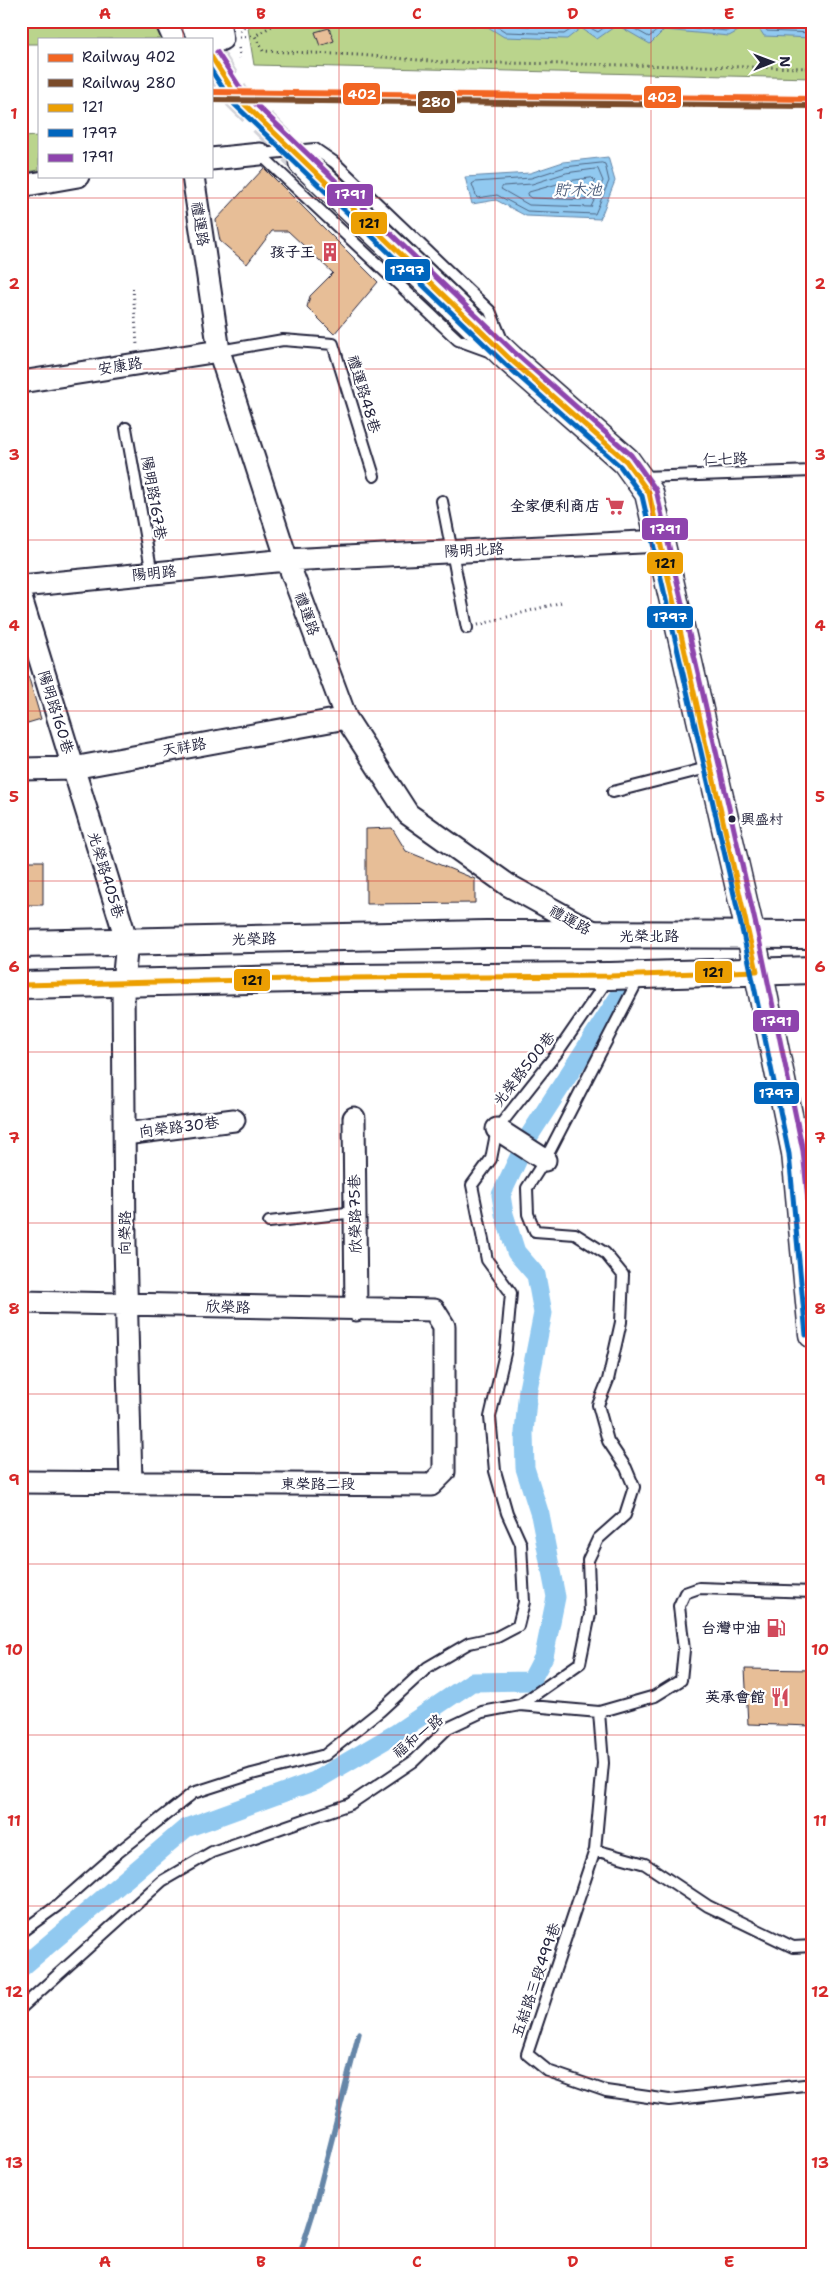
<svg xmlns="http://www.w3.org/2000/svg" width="834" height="2275" viewBox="0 0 834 2275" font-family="'Shantell Sans','LXGW WenKai TC',sans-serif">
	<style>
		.green { fill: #bad48c; stroke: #6e7b64 }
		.water { fill: #91c9f0; stroke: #6586a8 }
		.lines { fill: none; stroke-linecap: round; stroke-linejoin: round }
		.shore { stroke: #4e6583; stroke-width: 1 }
		.stream { stroke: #6586a8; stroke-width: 5.5 }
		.canal { stroke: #91c9f0; stroke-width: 19 }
		.building { fill: #e7be97; stroke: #22223b }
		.secondary-tunnel { stroke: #d3d3d8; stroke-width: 28; stroke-dasharray: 28 14; stroke-linecap: butt }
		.service-casing { stroke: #22223b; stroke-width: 14 }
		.minor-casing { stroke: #22223b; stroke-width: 25 }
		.tertiary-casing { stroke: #22223b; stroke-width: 30 }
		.secondary-casing { stroke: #22223b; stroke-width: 31 }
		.path { stroke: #22223b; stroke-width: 3; stroke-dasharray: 1 4; stroke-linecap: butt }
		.service { stroke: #fff; stroke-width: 10 }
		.minor { stroke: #fff; stroke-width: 21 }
		.tertiary { stroke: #fff; stroke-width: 26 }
		.secondary { stroke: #fff; stroke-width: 28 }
		.bus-1-casing { stroke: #fff; stroke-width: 9 }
		.bus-2-casing { stroke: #fff; stroke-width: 9 }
		.bus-3-casing { stroke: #fff; stroke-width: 9 }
		.bus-1 { stroke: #ec9f03; stroke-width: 5 }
		.bus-2 { stroke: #0065bd; stroke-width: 5 }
		.bus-3 { stroke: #8e44ad; stroke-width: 5 }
		.rail-1-casing { stroke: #fff; stroke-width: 10 }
		.rail-2-casing { stroke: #fff; stroke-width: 10 }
		.rail-1 { stroke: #f26522; stroke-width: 6 }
		.rail-2 { stroke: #7a4b2a; stroke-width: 6 }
		.grid { fill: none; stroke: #d62828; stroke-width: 1; stroke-opacity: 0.55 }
		.bus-dot { fill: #22223b; stroke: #fff; stroke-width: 2 }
		.labels { text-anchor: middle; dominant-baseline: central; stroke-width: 4.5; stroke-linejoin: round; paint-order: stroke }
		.bus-label { font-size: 14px; fill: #22223b; stroke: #fff; text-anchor: start }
		.street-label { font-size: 15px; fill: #22223b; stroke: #fff }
		.poi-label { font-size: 15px; font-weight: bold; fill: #22223b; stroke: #fff; text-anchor: end }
		.water-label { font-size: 16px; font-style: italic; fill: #495c7a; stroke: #fff }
		.line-badge { stroke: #fff; stroke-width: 2 }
		.badge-label { font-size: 14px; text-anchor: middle; font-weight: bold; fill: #fff }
		.pale-badge-label { font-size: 14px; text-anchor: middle; font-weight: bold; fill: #111 }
		.neatline { fill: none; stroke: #d62828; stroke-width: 2 }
		.grid-label { font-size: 16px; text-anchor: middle; font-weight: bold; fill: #d62828 }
	</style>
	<rect width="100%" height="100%" fill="#fff"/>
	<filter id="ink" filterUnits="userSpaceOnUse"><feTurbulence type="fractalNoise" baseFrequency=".02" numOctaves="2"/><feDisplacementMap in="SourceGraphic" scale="10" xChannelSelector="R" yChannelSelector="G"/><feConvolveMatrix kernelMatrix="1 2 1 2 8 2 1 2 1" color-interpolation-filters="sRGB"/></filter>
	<g filter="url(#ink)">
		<path class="green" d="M21 21H158L168 39H39V44H21Z
			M257 21H813V78L254 65 248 28Z
			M39 136V170L21 173V137Z"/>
		<path class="water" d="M445 21H813V38L764 36 755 22 729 36 664 30 650 44 617 25 597 39 581 28 567 39 504 37 488 27 450 24Z
			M608 157 615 181 600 219 526 216 496 200 472 204 465 177 530 173 563 162Z"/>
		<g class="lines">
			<path class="shore" d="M476 21 490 22 506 32 564 34 581 23 598 32 613 21
				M500 21 508 25 562 28 571 21
				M620 21 649 37 664 25 727 31 746 21
				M761 21 767 31 813 33
				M602 163 605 164 609 181 595 214 527 211 497 195 477 198 472 184 475 182 531 178 565 167Z
				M598 169 603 181 591 207 529 205 501 189 503 186 532 184 566 173Z
				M592 178 595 181 586 200 531 198 527 195 529 192 568 181Z"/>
			<path class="stream" d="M300 2254 313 2213 359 2033"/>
			<path class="canal" d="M21 1968 186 1828 315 1781 395 1734 472 1682 531 1681 544 1656 556 1597 540 1515 525 1468 524 1433 528 1389 543 1313 536 1275 516 1252 504 1214 501 1195 529 1136 622 992"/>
		</g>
		<path class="building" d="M329 28 334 41 320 46 315 32Z
			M264 168 378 282 334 334 307 307 310 296 333 273 288 231H272L247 264 220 241 216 220Z
			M21 665H25L41 719 21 725Z
			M392 828 406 851 475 879V903L366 904V829Z
			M21 861H43V905H21Z
			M745 1669 813 1670V1726L748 1724Z"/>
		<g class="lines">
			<path class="secondary-tunnel" d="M211 56 237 97 303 162"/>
			<g class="service-casing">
				<path id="service" d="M260 154 315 149 334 162 490 311 502 340
					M260 154 458 340 491 352
					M219 351 283 340 333 344 374 476
					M126 428 152 574
					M642 477 813 471
					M442 501 467 628
					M613 792 711 767
					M269 1222 355 1212
					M520 1705 580 1663 590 1614 588 1560 598 1539 625 1515 634 1487 626 1468 608 1441 598 1405 608 1380 621 1322 623 1275 605 1253 575 1234 535 1231 528 1214 527 1188 545 1160 640 976
					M599 1712 603 1763 595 1850 527 2054 548 2071 606 2091 669 2100 813 2084
					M595 1850 645 1864 708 1906 793 1947 813 1946
					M21 1932 57 1906 116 1854 193 1793 252 1774 325 1755 380 1711 428 1667 469 1643 497 1637 518 1626 524 1602 521 1544 507 1513 495 1471 490 1417 506 1349 511 1293 487 1260 472 1185 491 1159 497 1129 557 1053 608 979
					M21 2008 162 1881 212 1852 350 1804 414 1761 448 1728 482 1712 520 1705 599 1712 655 1696 681 1680 684 1650 679 1606 685 1593 699 1588 813 1592"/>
			</g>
			<g class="minor-casing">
				<path id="minor" d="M166 21 174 39
					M211 44 222 39 219 21
					M211 159 260 154
					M193 176 219 351 287 560 346 718 408 814 508 885 597 934
					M21 186 78 176
					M21 382 219 351
					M21 586 287 560 661 541
					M21 598 127 942 123 983 125 1245 131 1483
					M21 769 73 768 346 718
					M354 1118 356 1310
					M497 1129 545 1160
					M125 1134 234 1120
					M21 1302 434 1310 444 1326V1472L431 1485 21 1482"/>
			</g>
			<g class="tertiary-casing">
				<path id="tertiary" d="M21 944 486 934 813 935
					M21 985 346 978 610 976 813 970"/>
			</g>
			<g class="secondary-casing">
				<path id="secondary" d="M194 21 199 31
					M303 162 510 359 626 461 649 493 751 936 796 1153 813 1334"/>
			</g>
			<path class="path" d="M280 21 255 36 263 51 359 55 442 62 813 68
				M240 31 249 21
				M240 37 255 36
				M239 48 240 58
				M133 288 137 345
				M478 625 562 602"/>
			<use href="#service" class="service"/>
			<use href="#minor" class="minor"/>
			<use href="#tertiary" class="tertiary"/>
			<use href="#secondary" class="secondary"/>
			<g class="bus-1-casing">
				<path id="bus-1" d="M21 985 346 978 610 976 757 971 649 493 626 461 510 359 237 97 211 56"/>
			</g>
			<g class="bus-2-casing">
				<path id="bus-2" d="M211 70 232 102 505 364 620 466 642 496 744 938 789 1154 806 1335"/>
			</g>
			<g class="bus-3-casing">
				<path id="bus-3" d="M217 52 243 92 515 353 631 455 656 490 758 934 803 1151 813 1251"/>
			</g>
			<use href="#bus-1" class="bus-1"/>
			<use href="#bus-2" class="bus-2"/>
			<use href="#bus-3" class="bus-3"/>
			<g class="rail-1-casing">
				<path id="rail-1" d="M211 92 813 99"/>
			</g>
			<g class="rail-2-casing">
				<path id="rail-2" d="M211 100 813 106"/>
			</g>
			<use href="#rail-1" class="rail-1"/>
			<use href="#rail-2" class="rail-2"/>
		</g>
	</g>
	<path class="grid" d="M183 21V39M339 21V2254M495 21V2254M651 21V2254M183 176V2254M21 198H813M21 369H813M21 540H813M21 711H813M21 881H813M21 1052H813M21 1223H813M21 1394H813M21 1564H813M21 1735H813M21 1906H813M21 2077H813"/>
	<defs>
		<g id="building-bare" transform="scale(1.5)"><path d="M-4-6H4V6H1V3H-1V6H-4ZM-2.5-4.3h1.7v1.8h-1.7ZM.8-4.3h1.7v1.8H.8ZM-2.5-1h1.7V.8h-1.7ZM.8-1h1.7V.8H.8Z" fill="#d1495b" stroke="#fff" stroke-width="2.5" paint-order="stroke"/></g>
		<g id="supermarket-bare" transform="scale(1.5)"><path d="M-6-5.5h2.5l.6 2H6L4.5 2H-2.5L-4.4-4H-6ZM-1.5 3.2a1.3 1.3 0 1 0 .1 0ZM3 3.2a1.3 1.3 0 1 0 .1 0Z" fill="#d1495b" stroke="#fff" stroke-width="2.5" paint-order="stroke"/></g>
		<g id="fuel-bare" transform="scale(1.5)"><path d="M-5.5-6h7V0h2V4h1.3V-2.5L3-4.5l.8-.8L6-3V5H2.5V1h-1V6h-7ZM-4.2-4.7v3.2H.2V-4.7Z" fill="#d1495b" stroke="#fff" stroke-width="2.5" paint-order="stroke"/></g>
		<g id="restaurant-bare" transform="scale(1.5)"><path d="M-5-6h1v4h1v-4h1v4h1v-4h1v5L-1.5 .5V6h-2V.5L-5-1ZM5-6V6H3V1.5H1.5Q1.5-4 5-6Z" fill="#d1495b" stroke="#fff" stroke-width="2.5" paint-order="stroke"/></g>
	</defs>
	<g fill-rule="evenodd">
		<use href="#building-bare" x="330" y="252"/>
		<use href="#supermarket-bare" x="615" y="506"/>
		<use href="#fuel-bare" x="776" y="1628"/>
		<use href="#restaurant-bare" x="780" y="1697"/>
	</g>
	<circle class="bus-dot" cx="732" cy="819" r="4.5"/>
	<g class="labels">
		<g class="bus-label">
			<text x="741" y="819">興盛村</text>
		</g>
		<g class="street-label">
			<text transform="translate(200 224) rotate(81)">禮運路</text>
			<text transform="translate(120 366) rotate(-9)">安康路</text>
			<text transform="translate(364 394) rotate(73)">禮運路48巷</text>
			<text transform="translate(725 459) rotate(-2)">仁七路</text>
			<text transform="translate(154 498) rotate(80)">陽明路167巷</text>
			<text transform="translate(474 550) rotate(-3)">陽明北路</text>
			<text transform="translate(154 573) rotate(-6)">陽明路</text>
			<text transform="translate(307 614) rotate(70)">禮運路</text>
			<text transform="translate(56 712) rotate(73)">陽明路160巷</text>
			<text transform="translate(184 747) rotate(-10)">天祥路</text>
			<text transform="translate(106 875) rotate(73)">光榮路405巷</text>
			<text transform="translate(570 920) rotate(29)">禮運路</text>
			<text x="649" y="936">光榮北路</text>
			<text transform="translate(254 939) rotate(-1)">光榮路</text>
			<text transform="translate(524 1069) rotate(-52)">光榮路500巷</text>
			<text transform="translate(179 1127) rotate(-7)">向榮路30巷</text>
			<text transform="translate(355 1214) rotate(-91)">欣榮路75巷</text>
			<text transform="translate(125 1233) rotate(-90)">向榮路</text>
			<text transform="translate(228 1307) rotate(2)">欣榮路</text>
			<text x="318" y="1484">東榮路二段</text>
			<text transform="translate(418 1736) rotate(-39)">福和一路</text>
			<text transform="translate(536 1980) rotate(-71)">五結路三段499巷</text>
		</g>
		<g class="poi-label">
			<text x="315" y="252">孩子王</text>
			<text x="600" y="506">全家便利商店</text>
			<text x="761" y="1628">台灣中油</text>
			<text x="765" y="1697">英承會館</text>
		</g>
		<g class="water-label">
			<text x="578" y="189">貯木池</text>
		</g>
	</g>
	<g class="line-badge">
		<rect x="342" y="82" width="39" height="24" rx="5" fill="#f26522"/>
		<rect x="643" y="85" width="39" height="24" rx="5" fill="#f26522"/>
		<rect x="417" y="90" width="39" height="24" rx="5" fill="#7a4b2a"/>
		<rect x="326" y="183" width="48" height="24" rx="5" fill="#8e44ad"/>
		<rect x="350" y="211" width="38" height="24" rx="5" fill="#ec9f03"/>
		<rect x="384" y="258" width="47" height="24" rx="5" fill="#0065bd"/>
		<rect x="641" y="517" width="48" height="24" rx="5" fill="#8e44ad"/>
		<rect x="646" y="551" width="38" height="24" rx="5" fill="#ec9f03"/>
		<rect x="646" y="605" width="48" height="24" rx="5" fill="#0065bd"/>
		<rect x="694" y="960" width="39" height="24" rx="5" fill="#ec9f03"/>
		<rect x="233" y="968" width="38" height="24" rx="5" fill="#ec9f03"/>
		<rect x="752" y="1009" width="48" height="24" rx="5" fill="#8e44ad"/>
		<rect x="753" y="1081" width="47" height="24" rx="5" fill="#0065bd"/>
	</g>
	<g class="badge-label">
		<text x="362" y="99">402</text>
		<text x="662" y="102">402</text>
		<text x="436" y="107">280</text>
		<text x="350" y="199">1791</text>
		<text x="407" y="275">1797</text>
		<text x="665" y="534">1791</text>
		<text x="670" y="622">1797</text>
		<text x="776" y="1026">1791</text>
		<text x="776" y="1098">1797</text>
	</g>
	<g class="pale-badge-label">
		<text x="369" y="228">121</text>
		<text x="665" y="568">121</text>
		<text x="713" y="977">121</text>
		<text x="252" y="985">121</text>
	</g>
	<rect width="834" height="2275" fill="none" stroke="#fff" stroke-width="55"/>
	<rect x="38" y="38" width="175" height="140" fill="#ffffff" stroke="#a7a7b1"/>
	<rect x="48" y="54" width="25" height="8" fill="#f26522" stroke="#a7a7b1"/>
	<text x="82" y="62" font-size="15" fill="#22223b">Railway 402</text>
	<rect x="48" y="79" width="25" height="8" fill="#7a4b2a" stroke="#a7a7b1"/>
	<text x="82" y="88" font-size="15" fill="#22223b">Railway 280</text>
	<rect x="48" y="104" width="25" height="8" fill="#ec9f03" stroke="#a7a7b1"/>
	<text x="82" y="112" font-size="15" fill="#22223b">121</text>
	<rect x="48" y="129" width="25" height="8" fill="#0065bd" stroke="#a7a7b1"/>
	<text x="82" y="138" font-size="15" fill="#22223b">1797</text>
	<rect x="48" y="154" width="25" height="8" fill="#8e44ad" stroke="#a7a7b1"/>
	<text x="82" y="162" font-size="15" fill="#22223b">1791</text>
	<g transform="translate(772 62) rotate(89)" stroke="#ffffff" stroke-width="4" paint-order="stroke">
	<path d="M0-4L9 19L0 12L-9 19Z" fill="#22223b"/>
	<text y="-8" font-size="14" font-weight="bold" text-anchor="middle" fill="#22223b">N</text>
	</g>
	<rect x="28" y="28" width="778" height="2220" class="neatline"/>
	<g class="grid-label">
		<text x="105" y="19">A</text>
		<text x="261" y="19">B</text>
		<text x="417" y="19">C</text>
		<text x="573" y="19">D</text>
		<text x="729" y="19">E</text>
		<text x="14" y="119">1</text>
		<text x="820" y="119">1</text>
		<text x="14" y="289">2</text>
		<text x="820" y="289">2</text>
		<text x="14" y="460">3</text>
		<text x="820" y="460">3</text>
		<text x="14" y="631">4</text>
		<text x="820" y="631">4</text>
		<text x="14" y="802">5</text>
		<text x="820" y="802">5</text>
		<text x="14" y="972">6</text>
		<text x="820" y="972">6</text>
		<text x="14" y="1143">7</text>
		<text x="820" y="1143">7</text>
		<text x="14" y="1314">8</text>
		<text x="820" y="1314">8</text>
		<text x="14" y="1485">9</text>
		<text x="820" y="1485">9</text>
		<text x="14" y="1655">10</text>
		<text x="820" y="1655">10</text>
		<text x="14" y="1826">11</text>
		<text x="820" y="1826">11</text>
		<text x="14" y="1997">12</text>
		<text x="820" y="1997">12</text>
		<text x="14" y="2168">13</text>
		<text x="820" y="2168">13</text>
		<text x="105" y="2267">A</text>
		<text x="261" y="2267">B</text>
		<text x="417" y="2267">C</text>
		<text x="573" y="2267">D</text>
		<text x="729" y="2267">E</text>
	</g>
</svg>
